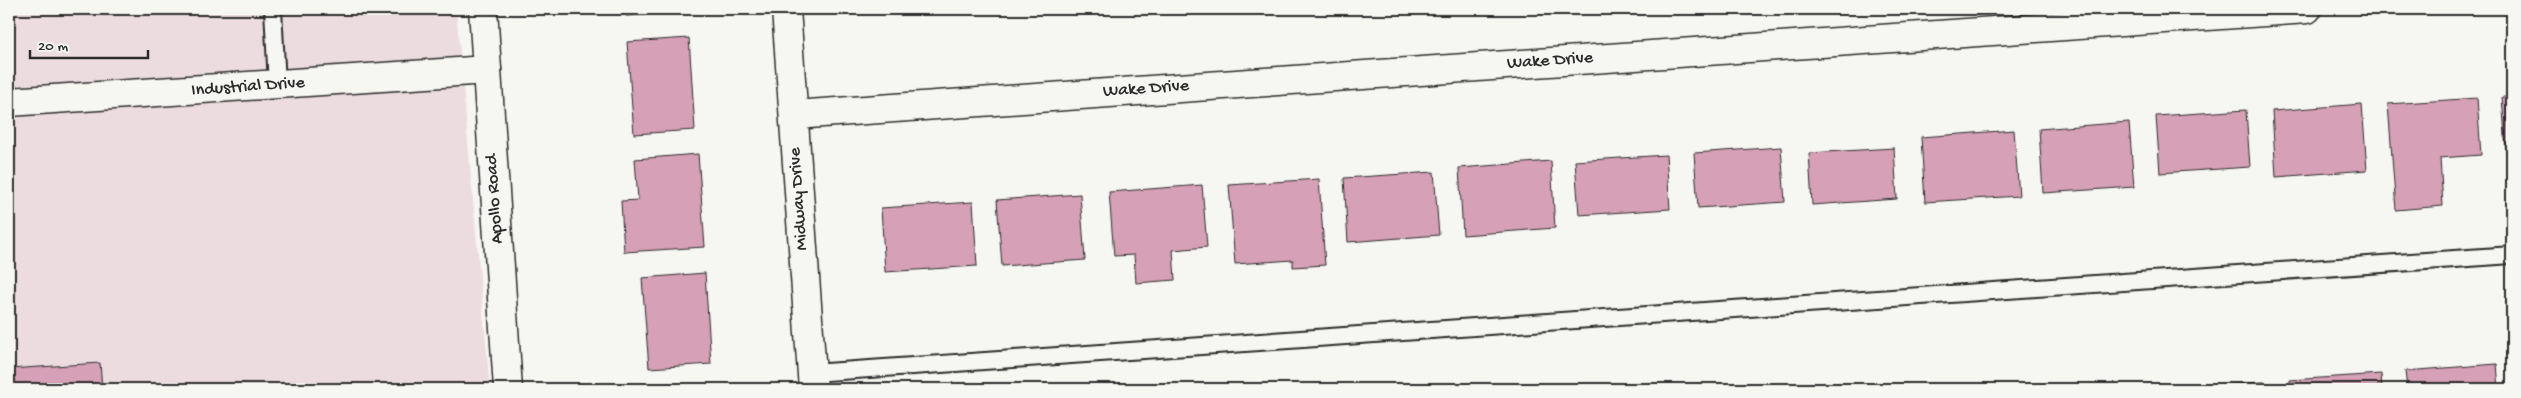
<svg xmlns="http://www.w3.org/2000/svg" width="2521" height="398" viewBox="0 0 2521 398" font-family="'Gochi Hand',sans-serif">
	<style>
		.built { fill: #ecdce0 }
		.building { fill: #d6a0b6; stroke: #2b2b2b }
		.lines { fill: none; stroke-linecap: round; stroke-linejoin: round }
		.service-casing { stroke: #2b2b2b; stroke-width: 20 }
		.minor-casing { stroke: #2b2b2b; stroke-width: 31 }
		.tertiary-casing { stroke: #2b2b2b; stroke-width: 31 }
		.service { stroke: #f6f6f2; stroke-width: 16 }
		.minor { stroke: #f6f6f2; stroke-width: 28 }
		.tertiary { stroke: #f6f6f2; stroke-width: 28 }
		.labels { text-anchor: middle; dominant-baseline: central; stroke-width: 4; stroke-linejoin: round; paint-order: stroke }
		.street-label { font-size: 18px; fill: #2b2b2b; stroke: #f6f6f2 }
	</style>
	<rect width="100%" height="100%" fill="#f6f6f2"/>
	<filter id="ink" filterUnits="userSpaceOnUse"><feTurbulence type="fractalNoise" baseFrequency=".02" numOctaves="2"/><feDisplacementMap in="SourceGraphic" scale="10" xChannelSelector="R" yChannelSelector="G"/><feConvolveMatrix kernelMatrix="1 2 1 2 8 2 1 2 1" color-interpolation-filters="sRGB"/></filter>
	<g filter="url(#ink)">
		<path class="built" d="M9 9H456L490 389H9Z"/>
		<path class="building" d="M626 9H686V12L626 16Z
			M689 38 695 130 634 134 627 42Z
			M2502 97H2512V161L2507 162Z
			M2477 98 2481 155 2440 158 2443 206 2396 210 2388 104Z
			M2362 104 2367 170 2276 177 2272 111Z
			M2246 110 2250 167 2160 173 2156 116Z
			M2129 122 2134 187 2043 193 2039 129Z
			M2014 130 2019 196 1925 202 1921 137Z
			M1781 147 1785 202 1698 208 1694 153Z
			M1894 148 1897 199 1812 205 1809 153Z
			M698 154 705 247 624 252 621 201 638 200 635 159Z
			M1666 155 1670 209 1579 215 1575 161Z
			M1551 161 1555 228 1463 235 1459 168Z
			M1434 172 1439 235 1348 242 1344 178Z
			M1319 179 1325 265 1293 267V260L1235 264 1229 185Z
			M1202 185 1207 247 1173 250 1175 280 1136 283 1134 255 1114 256 1109 192Z
			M1080 194 1085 260 1002 266 997 200Z
			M973 202 977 266 885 272 881 208Z
			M705 273 711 364 649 368 642 278Z
			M100 363 102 389H9V369Z
			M2497 364 2499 389H2407L2405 371Z
			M2381 374 2382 389H2291L2290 380Z
			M2264 382 2265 389H2174V388Z"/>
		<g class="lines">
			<g class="service-casing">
				<path id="service" d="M273 9 277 85
					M812 373 2512 255"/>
			</g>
			<g class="minor-casing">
				<path id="minor" d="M786 9 813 389
					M9 102 487 70
					M794 115 2307 9"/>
			</g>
			<g class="tertiary-casing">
				<path id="tertiary" d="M483 9 508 389"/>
			</g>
			<use href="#service" class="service"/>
			<use href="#minor" class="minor"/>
			<use href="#tertiary" class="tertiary"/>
		</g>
	</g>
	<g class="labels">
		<g class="street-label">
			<text transform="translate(1550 61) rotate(-4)">Wake Drive</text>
			<text transform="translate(248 87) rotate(-4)">Industrial Drive</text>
			<text transform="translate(1146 89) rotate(-4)">Wake Drive</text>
			<text transform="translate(495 199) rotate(-94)">Apollo Road</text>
			<text transform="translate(799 199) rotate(-94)">Midway Drive</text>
		</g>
	</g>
	<rect width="2521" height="398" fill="none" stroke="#f6f6f2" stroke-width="30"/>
	<rect x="15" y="15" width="2491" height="368" fill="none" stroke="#2b2b2b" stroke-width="2" filter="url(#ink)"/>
	<path d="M30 50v8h118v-8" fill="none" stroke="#2b2b2b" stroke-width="2.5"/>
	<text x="38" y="50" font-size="15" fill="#2b2b2b" stroke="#f6f6f2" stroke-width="4" paint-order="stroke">20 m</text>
</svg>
